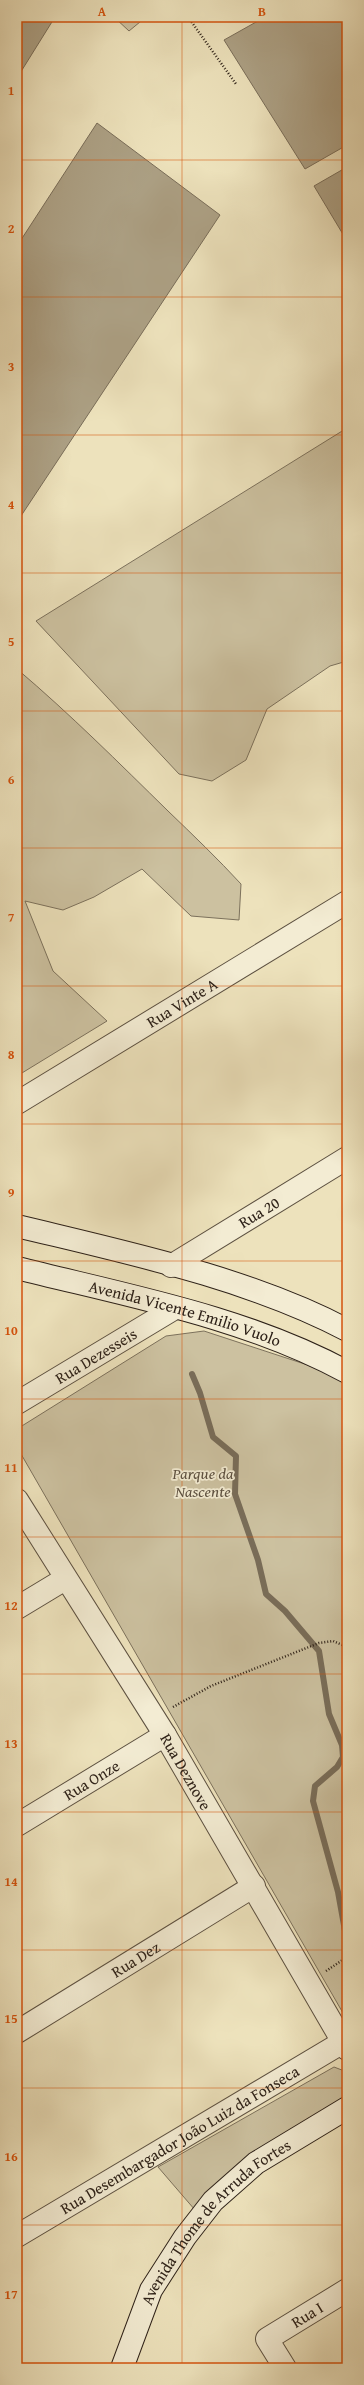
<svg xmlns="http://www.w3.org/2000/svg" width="364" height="2385" viewBox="0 0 364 2385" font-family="'Gentium Book Plus',serif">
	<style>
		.green { fill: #ccc1a0; stroke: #7c715c }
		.water { fill: #aca084; stroke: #796d59 }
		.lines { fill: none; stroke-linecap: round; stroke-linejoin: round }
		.stream { stroke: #796d59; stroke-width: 6 }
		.minor-casing { stroke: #5d5141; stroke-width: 24 }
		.secondary-casing { stroke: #2d2118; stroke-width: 24 }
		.path { stroke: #2d2118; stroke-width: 2.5; stroke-dasharray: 1 2; stroke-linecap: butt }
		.minor { stroke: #f3ecd3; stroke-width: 22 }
		.secondary { stroke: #f3ecd3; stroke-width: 22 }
		.grid { fill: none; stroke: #d5530d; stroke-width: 1; stroke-opacity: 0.55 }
		.labels { text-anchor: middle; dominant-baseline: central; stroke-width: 3.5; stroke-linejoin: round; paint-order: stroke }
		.street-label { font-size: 16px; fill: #2d2118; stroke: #f3ecd3 }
		.park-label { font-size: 16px; font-style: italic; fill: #5d5141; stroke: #f3ecd3 }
		.neatline { fill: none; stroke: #d5530d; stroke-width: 1.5 }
		.grid-label { font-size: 13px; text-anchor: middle; font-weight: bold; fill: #d5530d }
	</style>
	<rect width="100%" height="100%" fill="#ede2bc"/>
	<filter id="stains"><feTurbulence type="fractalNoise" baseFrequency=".005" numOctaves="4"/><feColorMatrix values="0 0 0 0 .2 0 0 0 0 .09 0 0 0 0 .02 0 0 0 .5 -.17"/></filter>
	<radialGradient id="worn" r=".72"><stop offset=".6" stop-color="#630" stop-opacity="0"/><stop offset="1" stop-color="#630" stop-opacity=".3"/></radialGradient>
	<path class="green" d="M114 17H146L129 31Z
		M347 428V661L330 666 267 709 246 760 212 781 179 774 36 621Z
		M17 669C70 714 119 763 168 811 193 835 218 859 241 884L239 920 191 916 142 869 94 897 63 910 25 901 53 971 107 1021 17 1076Z
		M204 1331 326 1371 347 1383V2020L17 1447V1429L166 1336Z
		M334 2067 347 2072V2095L271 2142 195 2210 158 2167Z"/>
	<path class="water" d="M17 17H55L17 78Z
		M265 17H347V145L305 169 224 40Z
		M97 123 220 215 17 522V246Z
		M347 167V241L314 186Z"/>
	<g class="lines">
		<path class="stream" d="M192 1374 200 1393 213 1437 236 1456 235 1494 258 1560 266 1594 285 1611 319 1651 329 1714 342 1745 343 1757 337 1767 315 1786 313 1801 338 1892 347 1942"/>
		<g class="minor-casing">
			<g id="minor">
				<path id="s1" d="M17 1103 347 902"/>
				<path id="s2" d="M171 1266 347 1158"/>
				<path id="s3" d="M17 1403 175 1308"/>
				<path id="s4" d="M17 1500 165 1735 347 2049"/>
				<path d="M17 1608 65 1579"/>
				<path id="s5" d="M17 1825 165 1735"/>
				<path id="s6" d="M17 2032 254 1886"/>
				<path id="s7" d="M17 2236 343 2042"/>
				<path id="s8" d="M285 2368 267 2339 347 2290"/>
			</g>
		</g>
		<g class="secondary-casing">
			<g id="secondary">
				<path d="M17 1226C124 1252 249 1278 347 1330"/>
				<path id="s9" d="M17 1268C129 1296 245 1317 347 1372"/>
				<path id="s10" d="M122 2368 151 2290 185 2237 213 2201 256 2163 347 2108"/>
			</g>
		</g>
		<path class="path" d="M188 17 236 84
			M173 1707 211 1686 319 1643 333 1641 347 1647
			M326 1971 347 1957"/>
		<use href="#minor" class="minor"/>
		<use href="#secondary" class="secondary"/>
	</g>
	<path class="grid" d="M182 17V2368M17 160H347M17 297H347M17 435H347M17 573H347M17 711H347M17 848H347M17 986H347M17 1124H347M17 1261H347M17 1399H347M17 1537H347M17 1674H347M17 1812H347M17 1950H347M17 2088H347M17 2225H347"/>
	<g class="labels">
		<g class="street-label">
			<text stroke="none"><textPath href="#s1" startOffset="193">Rua Vinte A</textPath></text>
			<text stroke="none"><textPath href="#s2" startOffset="103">Rua 20</textPath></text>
			<text stroke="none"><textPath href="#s9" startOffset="174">Avenida Vicente Emilio Vuolo</textPath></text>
			<text stroke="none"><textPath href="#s3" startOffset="92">Rua Dezesseis</textPath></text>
			<text stroke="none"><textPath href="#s4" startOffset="320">Rua Deznove</textPath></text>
			<text stroke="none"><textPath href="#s5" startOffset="87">Rua Onze</textPath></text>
			<text stroke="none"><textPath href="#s6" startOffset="139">Rua Dez</textPath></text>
			<text stroke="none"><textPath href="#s7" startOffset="189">Rua Desembargador João Luiz da Fonseca</textPath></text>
			<text stroke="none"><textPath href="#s10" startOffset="178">Avenida Thome de Arruda Fortes</textPath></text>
			<text stroke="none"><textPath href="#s8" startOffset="81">Rua I</textPath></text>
		</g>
		<g class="park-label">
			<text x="203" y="1473">Parque da<tspan x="203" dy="18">Nascente</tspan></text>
		</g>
	</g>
	<rect width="364" height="2385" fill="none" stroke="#ede2bc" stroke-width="44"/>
	<rect x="22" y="22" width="320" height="2341" class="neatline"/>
	<g class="grid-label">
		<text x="102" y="16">A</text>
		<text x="262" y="16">B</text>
		<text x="11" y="95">1</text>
		<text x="11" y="233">2</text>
		<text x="11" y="371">3</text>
		<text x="11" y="509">4</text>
		<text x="11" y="646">5</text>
		<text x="11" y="784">6</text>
		<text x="11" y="922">7</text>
		<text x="11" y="1059">8</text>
		<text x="11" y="1197">9</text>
		<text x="11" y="1335">10</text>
		<text x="11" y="1472">11</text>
		<text x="11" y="1610">12</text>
		<text x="11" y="1748">13</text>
		<text x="11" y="1886">14</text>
		<text x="11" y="2023">15</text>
		<text x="11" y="2161">16</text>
		<text x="11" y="2299">17</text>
	</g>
	<rect width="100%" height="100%" filter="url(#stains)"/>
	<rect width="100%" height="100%" fill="url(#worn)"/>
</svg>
